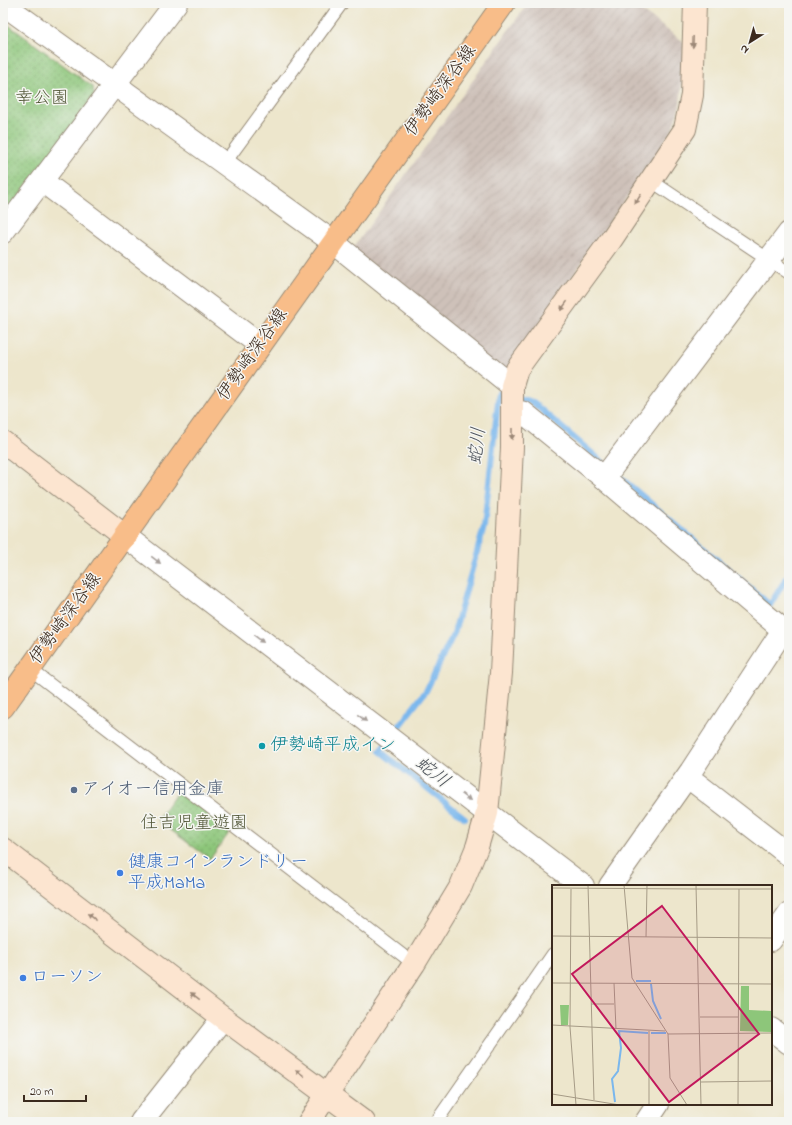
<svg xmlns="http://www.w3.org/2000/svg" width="792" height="1125" viewBox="0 0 792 1125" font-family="'Indie Flower','Klee One',sans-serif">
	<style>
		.industrial { fill: url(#industrial-furrows) }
		.park { fill: url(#park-dots); stroke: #64784c }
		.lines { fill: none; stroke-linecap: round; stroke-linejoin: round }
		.stream { stroke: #7ab7ed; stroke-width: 6 }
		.lane-casing { stroke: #948875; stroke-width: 14 }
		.street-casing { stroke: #948875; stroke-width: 24 }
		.secondary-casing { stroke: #948875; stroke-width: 24 }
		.primary-casing { stroke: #948875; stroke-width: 24 }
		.lane { stroke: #fff; stroke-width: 12 }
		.street { stroke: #fff; stroke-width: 22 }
		.secondary { stroke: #fce5d0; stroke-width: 22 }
		.primary { stroke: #f8bd89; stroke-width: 22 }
		.oneway { fill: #9c8877 }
		.oneway2 { fill: #a79f9a }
		.culture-dot { fill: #0f9aa8; stroke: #f6f6f2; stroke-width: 1.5 }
		.service-dot { fill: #5c6f8a; stroke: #f6f6f2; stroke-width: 1.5 }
		.shop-dot { fill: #3f7fe0; stroke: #f6f6f2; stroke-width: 1.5 }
		.labels { text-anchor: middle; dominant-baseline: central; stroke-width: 3; stroke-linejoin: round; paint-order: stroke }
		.street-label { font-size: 18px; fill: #3b2a1e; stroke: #f6f6f2 }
		.park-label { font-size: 18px; fill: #54593a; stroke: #f6f6f2 }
		.culture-label { font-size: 18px; fill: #0d838f; stroke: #f6f6f2; text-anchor: start }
		.service-label { font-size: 18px; fill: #4e5e75; stroke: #f6f6f2; text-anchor: start }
		.shop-label { font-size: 18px; fill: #366cbe; stroke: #f6f6f2; text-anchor: start }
		.water-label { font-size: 19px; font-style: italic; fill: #4e545c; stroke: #f6f6f2 }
		.inset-river { fill: none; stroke: #7ab7ed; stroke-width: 2 }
		.inset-road { fill: none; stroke: #a69b86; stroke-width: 1 }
		.view { fill: #c2185b; fill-opacity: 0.15; stroke: #c2185b; stroke-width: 2 }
		.inset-edge { fill: none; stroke: #3b2a1e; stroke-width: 2 }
	</style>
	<defs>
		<pattern id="industrial-furrows" width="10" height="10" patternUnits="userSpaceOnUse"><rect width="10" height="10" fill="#cec1b9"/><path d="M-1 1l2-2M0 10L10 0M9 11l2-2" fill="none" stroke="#b2a69f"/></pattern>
		<pattern id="park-dots" width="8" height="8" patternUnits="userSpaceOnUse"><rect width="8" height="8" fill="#8dc67a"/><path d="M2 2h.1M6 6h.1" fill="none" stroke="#74a163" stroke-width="1.8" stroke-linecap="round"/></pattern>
	</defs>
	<rect width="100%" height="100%" fill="#f6f6f2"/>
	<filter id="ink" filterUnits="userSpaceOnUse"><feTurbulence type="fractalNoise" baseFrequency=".025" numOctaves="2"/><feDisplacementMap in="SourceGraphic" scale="8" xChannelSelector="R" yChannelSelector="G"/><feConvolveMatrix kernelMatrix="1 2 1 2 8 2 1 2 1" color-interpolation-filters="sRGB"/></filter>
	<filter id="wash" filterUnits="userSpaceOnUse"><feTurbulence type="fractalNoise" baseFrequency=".012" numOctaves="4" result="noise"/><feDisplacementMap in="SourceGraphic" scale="16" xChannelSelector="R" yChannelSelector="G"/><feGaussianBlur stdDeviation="0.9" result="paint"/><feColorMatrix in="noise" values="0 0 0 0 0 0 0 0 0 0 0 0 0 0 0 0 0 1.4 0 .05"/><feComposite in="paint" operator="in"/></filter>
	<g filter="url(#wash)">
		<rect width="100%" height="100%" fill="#ede6cc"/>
		<path class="industrial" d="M528 3H631L685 43 680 105 671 133 505 375 352 250Z"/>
		<path class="park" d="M3 21 93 87 94 96 3 217Z
			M179 790 232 829 210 859 157 820Z"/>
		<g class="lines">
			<path class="stream" d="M517 398 532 402 770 605 789 574
				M465 818 380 751 426 691 454 633 484 527 499 393 508 396"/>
		</g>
	</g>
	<g filter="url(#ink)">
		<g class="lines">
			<g class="lane-casing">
				<path id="lane" d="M224 164 342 3
					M650 180 789 273
					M30 669 414 964
					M436 1122 553 954"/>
			</g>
			<g class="street-casing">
				<path id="street" d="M3 4 333 242 512 386
					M42 181 260 345
					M3 232 176 3
					M512 410 524 413 604 478 789 635
					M604 478 789 233
					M125 536 583 886
					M688 777 789 855
					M610 886 691 771 783 630
					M771 940 789 914
					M771 1029 789 1043
					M141 1122 223 1018
					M646 1122 658 1104"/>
			</g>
			<g class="secondary-casing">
				<path id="secondary" d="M3 442 125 536
					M3 849 223 1018 364 1122
					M309 1122 414 964 461 886 477 847 487 813 501 673 512 447V386L517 369 611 240 685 129 692 95 695 3"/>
			</g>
			<g class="primary-casing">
				<path id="primary" d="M3 707 504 3"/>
			</g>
			<use href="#lane" class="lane"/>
			<use href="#street" class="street"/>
			<use href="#secondary" class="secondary"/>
			<use href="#primary" class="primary"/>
		</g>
		<defs><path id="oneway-solid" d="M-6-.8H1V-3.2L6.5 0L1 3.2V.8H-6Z"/></defs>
		<g class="oneway">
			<use href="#oneway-solid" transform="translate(693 42) rotate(92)"/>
			<use href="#oneway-solid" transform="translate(638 199) rotate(123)"/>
			<use href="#oneway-solid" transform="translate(564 306) rotate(126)"/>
			<use href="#oneway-solid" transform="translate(512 434) rotate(90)"/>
			<use href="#oneway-solid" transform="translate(92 917) rotate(-143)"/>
			<use href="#oneway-solid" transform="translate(195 996) rotate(-143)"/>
			<use href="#oneway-solid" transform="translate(300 1073) rotate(-144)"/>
		</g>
		<g class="oneway2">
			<use href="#oneway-solid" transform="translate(156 560) rotate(37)"/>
			<use href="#oneway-solid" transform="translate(259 639) rotate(37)"/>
			<use href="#oneway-solid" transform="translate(362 718) rotate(37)"/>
			<use href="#oneway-solid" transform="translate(466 797) rotate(37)"/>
		</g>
	</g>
	<circle class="culture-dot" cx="262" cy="746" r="4"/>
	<circle class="service-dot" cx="74" cy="790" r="4"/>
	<g class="shop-dot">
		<circle cx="120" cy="873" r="4"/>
		<circle cx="23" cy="978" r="4"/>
	</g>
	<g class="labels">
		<g class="street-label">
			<text transform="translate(441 91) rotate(-54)">伊勢崎深谷線</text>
			<text transform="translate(253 355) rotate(-55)">伊勢崎深谷線</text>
			<text transform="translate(66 619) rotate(-54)">伊勢崎深谷線</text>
		</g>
		<g class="park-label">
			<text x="42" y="99">幸公園</text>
			<text x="194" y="824">住吉児童遊園</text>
		</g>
		<g class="culture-label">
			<text x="270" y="746">伊勢崎平成イン</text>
		</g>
		<g class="service-label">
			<text x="82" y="790">アイオー信用金庫</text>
		</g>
		<g class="shop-label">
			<text x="128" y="863">健康コインランドリー<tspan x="128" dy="21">平成MaMa</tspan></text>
			<text x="31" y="978">ローソン</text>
		</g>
		<g class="water-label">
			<text transform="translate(478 446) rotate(-84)">蛇川</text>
			<text transform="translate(432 773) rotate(38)">蛇川</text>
		</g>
	</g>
	<g transform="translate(552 885)">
		<rect width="220" height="220" fill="#ede6cc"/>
		<path d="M189 101H197V125L220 126V147L188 146ZM8 120H17L16 140H9Z" fill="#8dc67a"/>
		<path class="inset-river" d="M84 96H99M99 99 101 116 109 134M99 148H114M63 217 60 194 66 186 69 163 67 146 96 148"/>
		<path class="inset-road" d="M36 0 42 215M72 0 80 93 116 149 118 193 135 220M144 0 149 220M0 3 144 4M19 4 18 142 24 220M144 4H220M0 51 220 53M94 52 95 0M0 98 220 99M62 98 64 144M39 119H62M148 132H186M0 140 113 146M116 149 220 148M149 197 220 196M0 209 68 220M97 220V146M186 220 187 4"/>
		<path class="view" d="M110 21 207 149 117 217 20 89Z"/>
		<rect width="220" height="220" class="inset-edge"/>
	</g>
	<rect width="792" height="1125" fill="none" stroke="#f6f6f2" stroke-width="16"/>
	<g transform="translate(750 42) rotate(217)" stroke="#f6f6f2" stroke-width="3" paint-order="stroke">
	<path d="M0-3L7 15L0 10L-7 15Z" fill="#3b2a1e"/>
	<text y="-6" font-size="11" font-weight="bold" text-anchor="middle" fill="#3b2a1e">N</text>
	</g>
	<path d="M24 1095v6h62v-6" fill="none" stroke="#3b2a1e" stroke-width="2"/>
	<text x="30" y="1095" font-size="12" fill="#3b2a1e" stroke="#f6f6f2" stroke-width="3" paint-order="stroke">20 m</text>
</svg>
